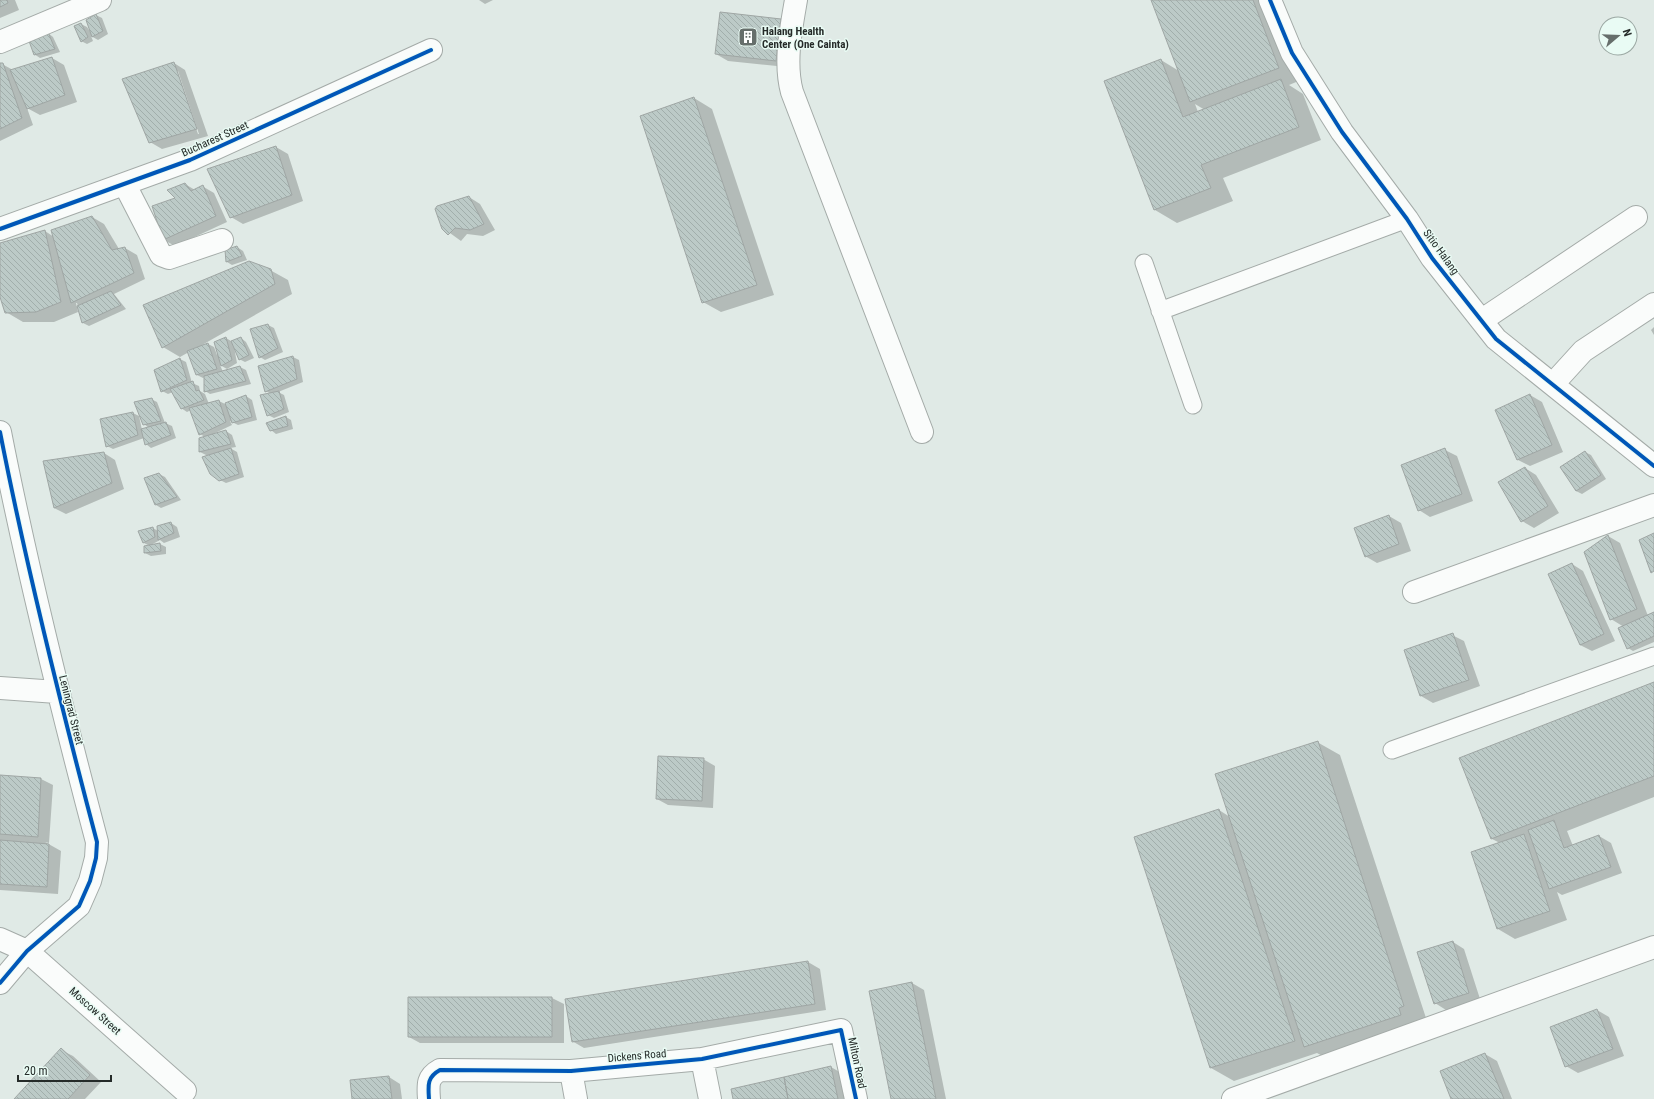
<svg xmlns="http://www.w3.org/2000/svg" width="1654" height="1099" viewBox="0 0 1654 1099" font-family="'Roboto Condensed',sans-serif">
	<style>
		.shadow { fill: #0003; fill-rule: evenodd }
		.building { fill: url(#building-back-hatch); stroke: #9fa6a4 }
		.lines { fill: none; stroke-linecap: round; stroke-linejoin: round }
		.lane-casing { stroke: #a4aba8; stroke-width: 19 }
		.street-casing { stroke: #a4aba8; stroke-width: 24 }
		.lane { stroke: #fafcfb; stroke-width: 17 }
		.street { stroke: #fafcfb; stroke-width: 22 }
		.cycleway-casing { stroke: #e9fbf4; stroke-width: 6 }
		.cycleway { stroke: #0057b8; stroke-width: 4 }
		.labels { text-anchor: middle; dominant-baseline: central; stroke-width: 3; stroke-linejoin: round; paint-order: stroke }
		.poi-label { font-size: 11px; font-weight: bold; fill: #252b29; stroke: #e9fbf4; text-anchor: start }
		.street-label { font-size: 11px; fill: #252b29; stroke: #e9fbf4 }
	</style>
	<defs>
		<pattern id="building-back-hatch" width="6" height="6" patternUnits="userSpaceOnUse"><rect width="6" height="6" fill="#bccac7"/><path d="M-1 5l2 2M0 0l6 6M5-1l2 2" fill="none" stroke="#a1aeab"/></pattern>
	</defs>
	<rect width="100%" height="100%" fill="#e0eae6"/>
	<path class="shadow" d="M0 0H15L19 10 0 18Z
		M479 0H493L485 4Z
		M1152 0H1270L1301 80 1289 85 1303 94 1321 140 1223 178 1233 201 1177 223 1155 210 1105 82 1161 60 1179 71ZM1195 104 1205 110 1198 112Z
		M96 15 102 18 108 34 98 40 91 36 93 41 87 44 81 41V24L87 27 91 33Z
		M780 20 792 27 787 67 728 61 716 54Z
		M48 33 53 37 60 52 40 58 34 54Z
		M52 58 64 65 77 102 40 115 27 108 33 125 0 141V64H2L13 70Z
		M174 63 185 70 208 136 162 149 150 142ZM176 71H178L199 134H198Z
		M694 98 712 109 774 295 721 312 703 302Z
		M276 147 288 154 303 201 243 224 231 217Z
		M185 184 195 190 202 186 214 193 227 222 175 246 164 240 177 199Z
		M469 197 480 204 495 230 483 236 467 234 461 241 443 228Z
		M92 217 104 224 119 249 125 248 137 255 145 279 114 294 126 309 89 326 83 323 77 303H76L78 312 54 322H23L6 312 0 293V244L45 231 54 237Z
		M237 247 243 251 247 260 232 265 227 262 226 251Z
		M270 270 288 280 292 294 202 345 208 344 214 347 217 355 226 338 231 341 241 338 246 342 254 358 245 362 239 359 234 347 237 363 227 369 220 365 223 372 240 367 246 370 251 384 210 394 205 391V377L203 378 197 375 189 352 180 357 163 347Z
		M268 325 274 328 283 352 265 360 260 357Z
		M1654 327V335L1651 330Z
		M293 357 299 360 303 382 278 392 284 395 289 412 274 418 268 415 271 394 266 391 260 367Z
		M180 359 186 362 192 383 199 386 200 391 205 394 209 404 219 401 227 405 246 396 252 400 257 420 238 425 230 421 232 425 213 434 226 431 232 435 236 447 230 448 237 452 244 477 226 483 220 480 208 456 200 452V439L205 437 200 434 191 410 187 412 181 408 173 392 168 394 162 391Z
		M1530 395 1542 402 1563 452 1530 466 1518 460Z
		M151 399 157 402 165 423 172 426 176 438 151 448 146 444 144 438 113 449 107 446 133 413 139 416 142 430 149 428 144 424Z
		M286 417 291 420 293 429 276 434 271 430Z
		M1445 450 1457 456 1473 501 1430 517 1419 510Z
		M1585 452 1591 455 1606 479 1582 494 1576 491Z
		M104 453 115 460 124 489 66 514 54 508Z
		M1525 468 1536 475 1559 513 1534 528 1522 521Z
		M159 474 165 477 181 500 161 508 156 505Z
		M1389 516 1401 523 1411 551 1377 563 1365 556Z
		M171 523 177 527 180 537 164 543 160 540 151 545 160 544 166 547V554L151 556 145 553 150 546 144 543 153 528 158 531Z
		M1608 536 1620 543 1648 616 1654 613V642L1633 651 1628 648 1624 627 1611 619Z
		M1572 564 1583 571 1615 641 1592 651 1580 645Z
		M1452 635 1464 641 1480 686 1433 703 1421 696 1406 651Z
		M1654 683V797L1567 831 1573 846 1599 836 1611 843 1622 873 1562 895 1557 892 1567 920 1515 939 1498 929 1500 843 1492 839Z
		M1317 742 1340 755 1426 1018 1328 1059 1317 1053 1234 1081 1211 1068 1219 810 1230 817Z
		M703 759 715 766 713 808 668 805 657 799Z
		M0 776 41 779 53 785 49 843 45 842 61 851 58 894 0 890Z
		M1453 942 1464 949 1480 999 1446 1010 1435 1003Z
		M808 962 820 969 826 1010 584 1048 572 1041Z
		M912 983 924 990 946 1099H892Z
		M552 998 564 1004V1043H420L409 1037Z
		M1597 1010 1609 1017 1624 1056 1578 1073 1566 1066Z
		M61 1050 73 1056 101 1082 85 1099H16Z
		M1485 1054 1497 1061 1512 1099H1452Z
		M831 1067 843 1074 848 1099H734Z
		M389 1077 400 1084 402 1099H353Z"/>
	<path class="building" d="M0 0H7L8 3 0 7Z
		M1151 0H1253L1279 68 1190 102Z
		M720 12 781 19 776 61 715 54Z
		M96 14 103 31 92 37 86 20Z
		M81 23 88 37 81 42 74 26Z
		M48 32 55 49 34 55 29 41Z
		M52 57 65 95 27 109 10 70Z
		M1161 59 1183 117 1281 79 1299 127 1201 165 1211 188 1154 210 1104 81Z
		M174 62 197 129 149 143 122 79Z
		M0 63H3L22 118 0 129Z
		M694 97 757 285 702 303 640 116Z
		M276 146 292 195 230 218 207 169Z
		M185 183 191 191 203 185 216 216 163 240 152 206 175 198 167 190Z
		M469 196 484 224 470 230 455 228 448 235 442 229 435 209 437 206Z
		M92 216 112 250 125 247 134 273 71 303 51 230Z
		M45 230 61 302 36 312 5 313 0 297V243Z
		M237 246 242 256 226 262 225 250Z
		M249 261 271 269 275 284 162 348 143 305Z
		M111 291 121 305 82 323 77 306Z
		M268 324 278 348 259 358 250 329Z
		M226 337 232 360 221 366 214 342Z
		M241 337 249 355 239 360 231 341Z
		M208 343 217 369 196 375 187 351Z
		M293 356 297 379 265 392 258 366Z
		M180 358 187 380 161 392 154 370Z
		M240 366 246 381 204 392V376Z
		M193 381 196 391 199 390 204 400 181 409 170 389Z
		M279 391 284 409 267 416 260 395Z
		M1530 394 1552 445 1517 460 1495 410Z
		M246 395 252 417 232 423 225 403Z
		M152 398 161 421 143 425 134 402Z
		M219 400 226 422 199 435 189 408Z
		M133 412 138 435 106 447 100 419Z
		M286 416 288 426 270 431 266 423Z
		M166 422 171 435 145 445 141 429Z
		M226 430 231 444 199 452V438Z
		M231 448 239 474 219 481 210 474 202 457Z
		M1445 448 1462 494 1418 511 1401 465Z
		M1585 451 1601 475 1576 491 1560 467Z
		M104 452 112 483 54 508 43 461Z
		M1525 467 1548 506 1521 522 1498 482Z
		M159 473 177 497 155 505 144 478Z
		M1389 515 1399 544 1365 557 1354 528Z
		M171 522 174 533 158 540 157 526Z
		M153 527 155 537 143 543 138 531Z
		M1654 533V571L1651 573 1639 540Z
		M1608 535 1637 609 1610 620 1584 552Z
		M160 543 161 551 144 553V546Z
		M1572 563 1604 634 1580 645 1548 574Z
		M1654 612V636L1627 649 1618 628Z
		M1453 633 1469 680 1420 696 1404 650Z
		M1654 682V776L1491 839 1459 758Z
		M1318 741 1404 1006 1399 1008 1401 1015 1304 1047 1215 774Z
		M658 756 704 758 702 801 656 799Z
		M0 775 41 778 38 837 0 834Z
		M1219 809 1295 1041 1210 1068 1134 837Z
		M1554 820 1564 848 1599 835 1611 867 1549 889 1528 830Z
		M1524 834 1550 911 1497 929 1471 852Z
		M0 840 49 844 47 887 0 884Z
		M1453 941 1469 993 1434 1004 1417 952Z
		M808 961 815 1004 572 1042 565 999Z
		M912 982 936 1099H891L869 991Z
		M408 997H552V1037H408Z
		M1597 1009 1613 1049 1565 1067 1550 1027Z
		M61 1048 90 1075 68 1099H14Z
		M1485 1053 1504 1099H1451L1440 1071Z
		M831 1066 838 1099H788L784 1077Z
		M389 1076 392 1099H352L350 1080Z
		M784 1077 788 1099H733L731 1089Z"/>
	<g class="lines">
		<g class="lane-casing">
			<path id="lane" d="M1144 263 1193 405
				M1160 311 1407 219
				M1392 750 1654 656"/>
		</g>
		<g class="street-casing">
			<path id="street" d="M796 0C791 29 784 63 792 92L922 432
				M1270 0 1292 53 1342 132 1407 219 1432 258 1496 339 1654 466
				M0 42 100 0
				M125 185 161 255 169 258 222 240
				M0 229 190 160 431 50
				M1482 320 1636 217
				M1553 384 1583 351 1654 304
				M0 432C27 570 61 706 97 842L96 858 90 881 79 906 27 951 0 983
				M1414 592 1654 505
				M0 688 57 692
				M0 939 27 951 185 1091
				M702 1059 710 1099
				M571 1071 576 1099
				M429 1099C428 1085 427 1077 440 1070L571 1071 702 1059 841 1030 856 1099
				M1233 1099 1654 947"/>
		</g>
		<use href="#lane" class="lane"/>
		<use href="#street" class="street"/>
		<g class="cycleway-casing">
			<path id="cycleway" d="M1270 0 1292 53 1342 132 1407 219 1432 258 1496 339 1654 466
				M0 229 190 160 431 50
				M0 432C27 570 61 706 97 842L96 858 90 881 79 906 27 951 0 983
				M429 1099C428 1085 427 1077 440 1070L571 1071 702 1059 841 1030 856 1099"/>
		</g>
		<use href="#cycleway" class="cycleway"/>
	</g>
	<defs>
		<g id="building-square" transform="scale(1)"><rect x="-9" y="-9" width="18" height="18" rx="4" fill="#666e6b" stroke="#e9fbf4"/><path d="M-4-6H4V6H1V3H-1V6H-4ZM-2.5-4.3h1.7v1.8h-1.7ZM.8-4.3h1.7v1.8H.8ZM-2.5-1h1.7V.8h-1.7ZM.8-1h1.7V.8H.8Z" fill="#fff"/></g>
	</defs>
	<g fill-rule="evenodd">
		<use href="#building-square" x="748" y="37"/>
	</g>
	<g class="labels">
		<g class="poi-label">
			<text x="762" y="31">Halang Health<tspan x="762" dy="13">Center (One Cainta)</tspan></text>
		</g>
		<g class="street-label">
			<text transform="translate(215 139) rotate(-24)">Bucharest Street</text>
			<text transform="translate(1441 252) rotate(54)">Sitio Halang</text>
			<text transform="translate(71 710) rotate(76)">Leningrad Street</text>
			<text transform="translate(95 1011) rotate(42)">Moscow Street</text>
			<text transform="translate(637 1056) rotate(-5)">Dickens Road</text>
			<text transform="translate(857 1063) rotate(78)">Milton Road</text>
		</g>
	</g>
	<g transform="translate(1618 36) rotate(71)"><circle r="19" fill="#e9fbf4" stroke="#9ba8a3"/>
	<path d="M0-3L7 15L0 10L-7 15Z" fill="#666e6b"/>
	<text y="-6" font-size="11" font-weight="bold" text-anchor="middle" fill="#252b29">N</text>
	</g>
	<path d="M18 1075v6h93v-6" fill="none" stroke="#252b29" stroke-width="2"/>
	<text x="24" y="1075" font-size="12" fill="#252b29" stroke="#e9fbf4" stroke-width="3" paint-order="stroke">20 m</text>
</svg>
